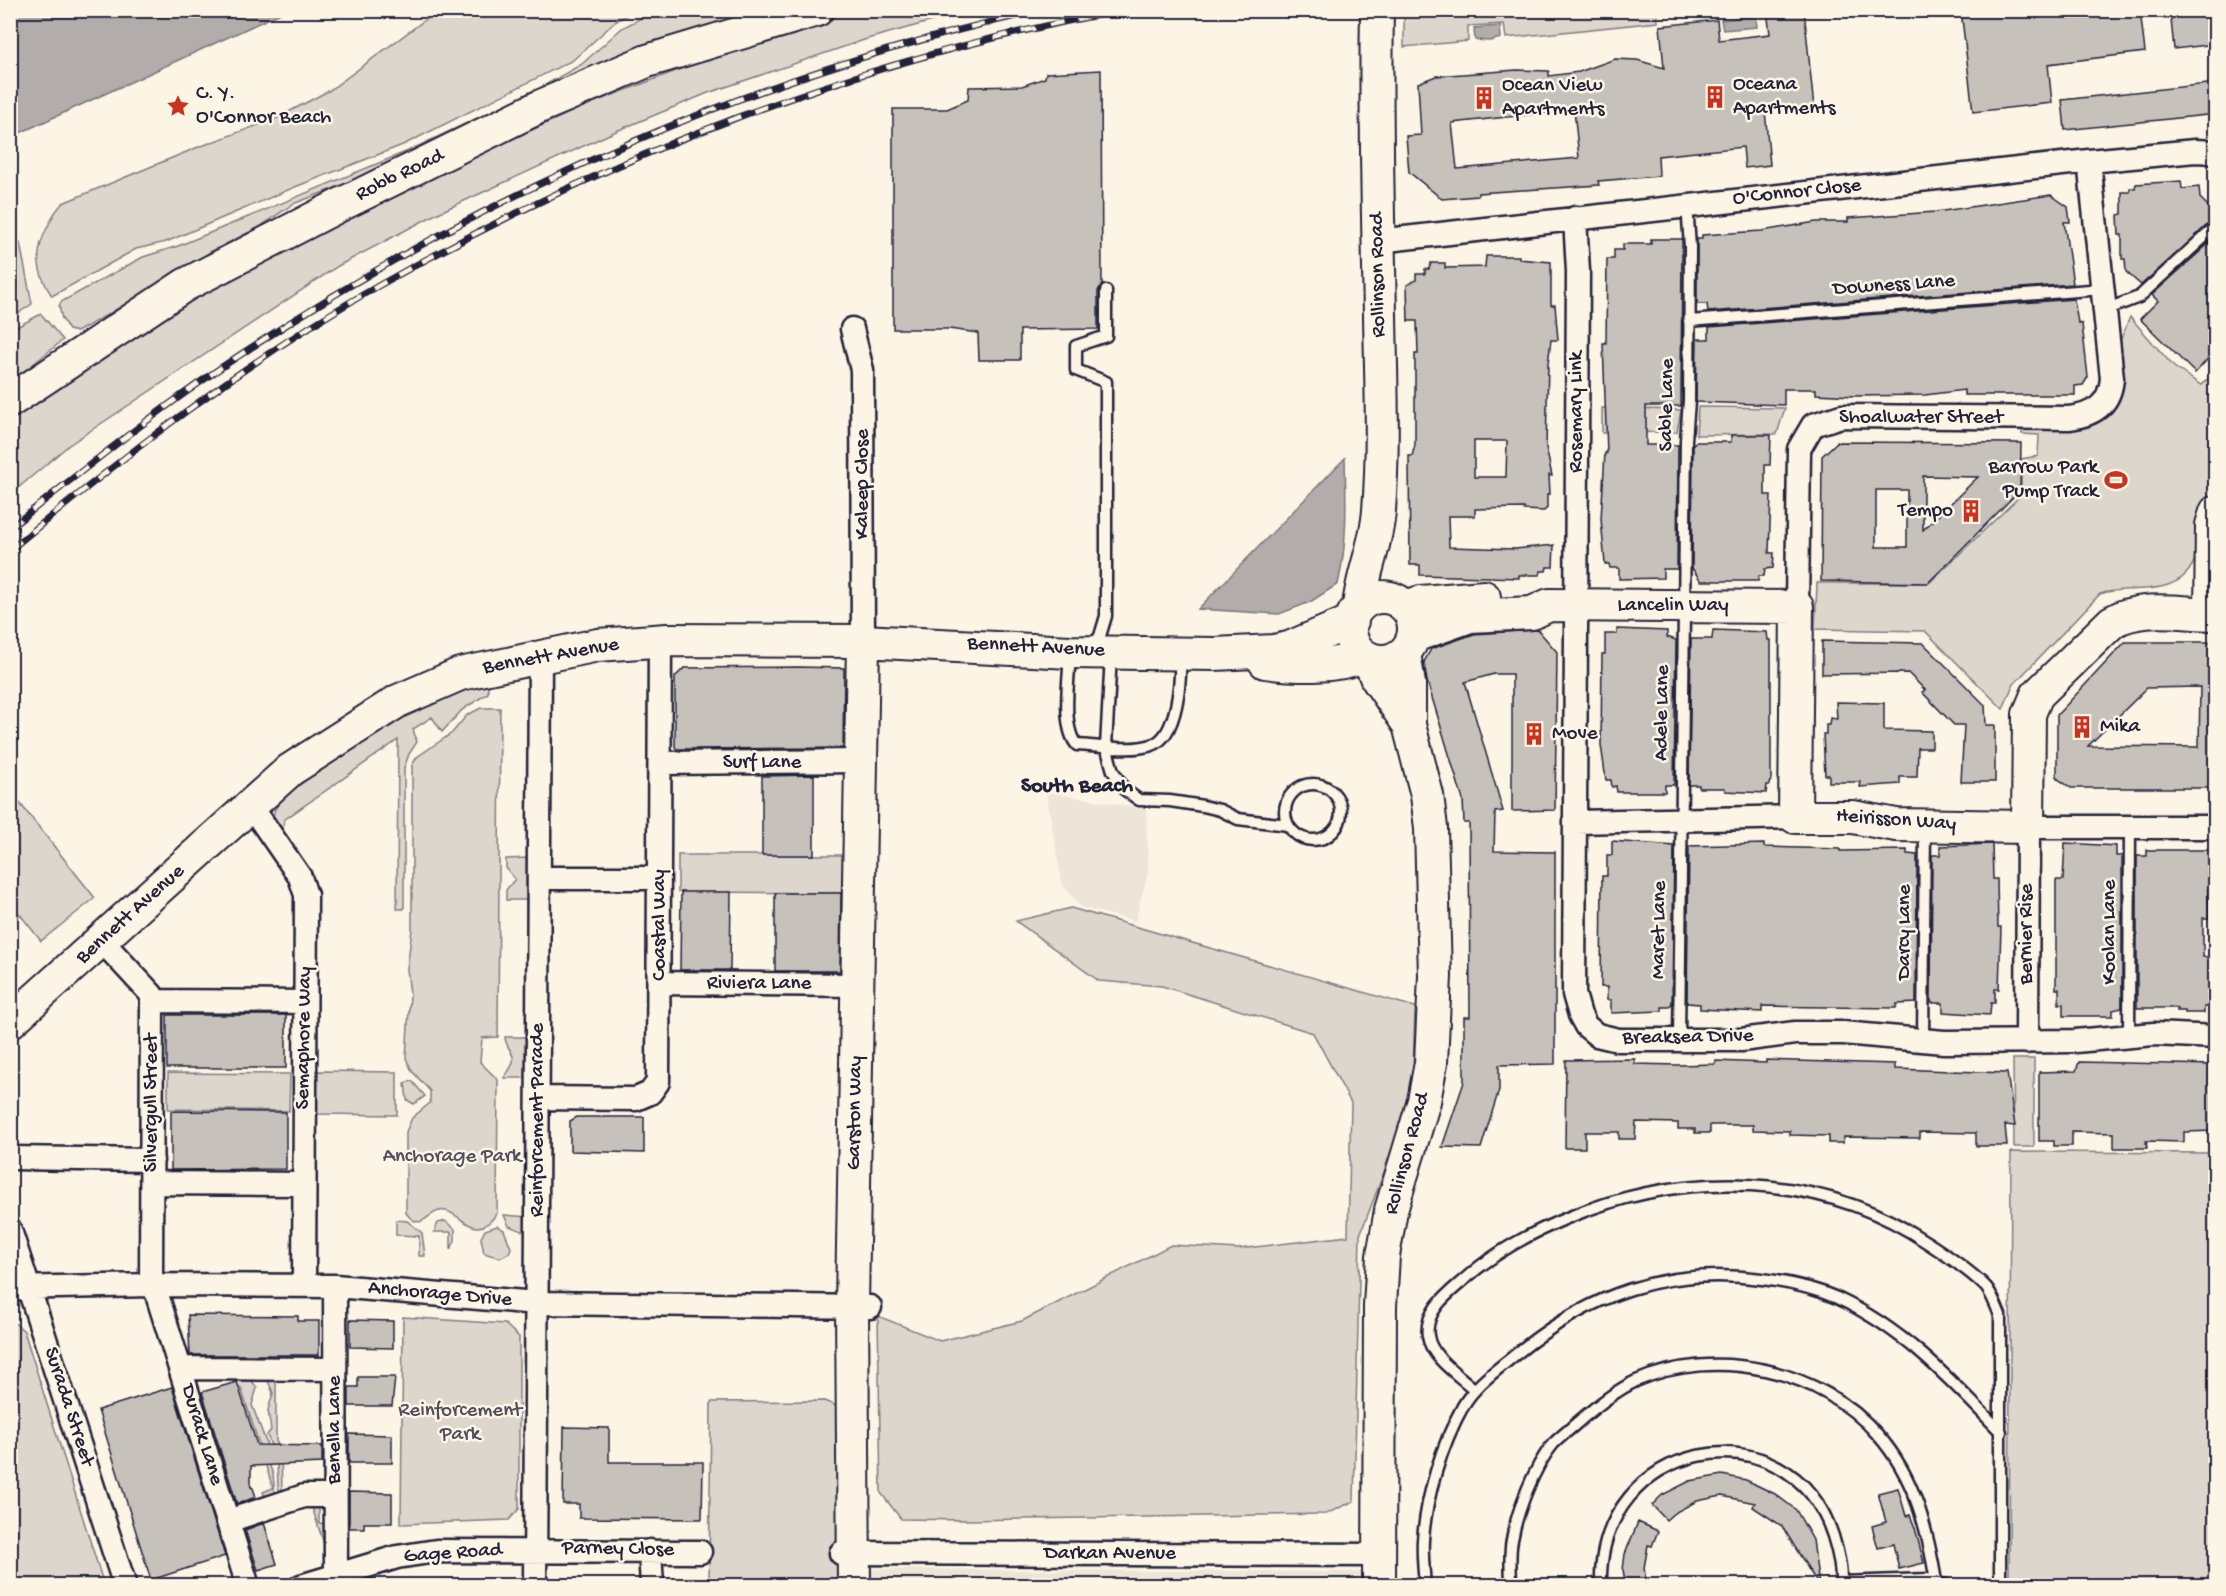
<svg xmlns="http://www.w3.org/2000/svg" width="2226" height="1596" viewBox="0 0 2226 1596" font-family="'Gochi Hand',sans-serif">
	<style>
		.built { fill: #ece5d8 }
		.green { fill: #dcd6cc; stroke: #7f7c84; stroke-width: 1.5 }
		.water { fill: #b2adab; stroke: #78757e; stroke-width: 1.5 }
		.building { fill: #c6c1bb; stroke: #22223b; stroke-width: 1.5; fill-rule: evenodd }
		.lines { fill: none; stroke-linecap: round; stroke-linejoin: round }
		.lane-casing { stroke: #22223b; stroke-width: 15 }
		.street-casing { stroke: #22223b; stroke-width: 27 }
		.secondary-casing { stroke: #22223b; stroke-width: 36 }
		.lane { stroke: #fcf5e5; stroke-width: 10 }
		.street { stroke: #fcf5e5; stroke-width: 22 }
		.secondary { stroke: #fcf5e5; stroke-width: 32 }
		.rail-casing { stroke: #22223b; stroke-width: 7 }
		.rail { stroke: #fcf5e5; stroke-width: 4.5; stroke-dasharray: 14; stroke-linecap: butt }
		.labels { text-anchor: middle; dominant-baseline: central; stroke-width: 5; stroke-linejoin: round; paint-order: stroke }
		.poi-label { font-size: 21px; fill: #22223b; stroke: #fcf5e5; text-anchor: start }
		.street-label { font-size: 21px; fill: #22223b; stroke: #fcf5e5 }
		.park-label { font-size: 21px; fill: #504f5f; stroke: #fcf5e5 }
		.neighbourhood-label { font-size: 22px; font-weight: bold; fill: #22223b; stroke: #fcf5e5 }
	</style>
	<rect width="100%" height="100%" fill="#fcf5e5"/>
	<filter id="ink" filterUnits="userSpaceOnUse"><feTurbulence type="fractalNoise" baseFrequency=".0167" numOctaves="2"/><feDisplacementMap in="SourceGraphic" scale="12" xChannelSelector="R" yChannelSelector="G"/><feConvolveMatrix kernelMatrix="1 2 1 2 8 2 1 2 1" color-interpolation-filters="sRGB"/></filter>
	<g filter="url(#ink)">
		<path class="built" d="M1046 792 1146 809 1148 872 1135 921 1080 907 1062 883Z
			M842 1569 1365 1572V1586H841Z"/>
		<path class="green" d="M437 11H633L615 22 573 60 405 144 295 187 166 242 136 249 52 296C36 272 34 252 48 226 52 217 56 209 63 203L196 148 277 118 330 90Z
			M654 11H735L732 20 382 170 293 204 258 228 210 252 187 269 77 332 69 330 62 319 59 306 61 302 143 257 178 246 408 151 540 88 582 64 622 28Z
			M852 11H969L867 39 708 93 614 132 438 213 338 266 69 445 11 494V421L27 407 199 293 490 149 587 105 689 66 789 34Z
			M1404 11 1657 10 1658 22 1506 38 1504 24 1468 26V41L1404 47Z
			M11 238 20 243 32 304 11 318Z
			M41 314 63 340 11 382V330Z
			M2130 317 2174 367 2201 385 2215 372V496C2193 523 2210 571 2168 585 2146 593 2122 586 2100 594L2013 685 2003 709 1925 631 1815 629 1817 583H1929L2021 495V459L2038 456 2039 435 2022 434V428L2085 426Z
			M1698 407 1785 408 1777 434 1696 435Z
			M1602 408 1681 410 1677 432 1602 433Z
			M488 685V693L462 710 442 732 432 717 413 729 417 742 409 754 404 768V909H397L398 740 284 820 283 830 292 852C283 840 269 827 274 812 281 788 401 717 427 705 447 696 466 688 488 685Z
			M481 708H500L498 1037 482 1038 480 1062 498 1080 497 1213C474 1248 459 1206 439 1211 425 1215 421 1232 406 1213V1132L412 1118 430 1103V1091L412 1071 406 1058 410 994 407 969 412 929V765L417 757 452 733 467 715Z
			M11 792 95 898 41 941 11 903Z
			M678 855H845V893L678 892Z
			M528 858 529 900H506V890L515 879 506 868V859Z
			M1071 908 1415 1007 1413 1072 1403 1123 1360 1235 1354 1501 1326 1514 965 1520 901 1519 881 1493 878 1316 940 1341 1022 1321 1171 1245 1238 1249 1348 1236 1351 1103 1313 1033 1162 986 1099 981 1016 921Z
			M505 1037H528V1078H504C506 1074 510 1070 512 1065 517 1053 505 1048 505 1037Z
			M2013 1059H2034V1147H2014Z
			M317 1071 397 1072V1115L316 1114Z
			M168 1073 290 1074 289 1111 168 1109Z
			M412 1081 425 1096 414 1104 407 1100 405 1083Z
			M2011 1152 2215 1153V1585H2009Z
			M504 1215 528 1217 530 1234 509 1226Z
			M396 1220 407 1221 422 1233 425 1256H419V1236L396 1235Z
			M445 1221 455 1229V1241L451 1248V1232H434L438 1223Z
			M497 1226 504 1230 511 1248 509 1253 500 1258 484 1253 481 1238 485 1230Z
			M403 1317 505 1324 519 1337V1509L509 1520 401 1524Z
			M10 1319 24 1331 104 1585H11Z
			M234 1378H250L257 1388 252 1405 269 1450 266 1456 273 1474 275 1496 266 1500 263 1492 273 1488 241 1388 234 1383Z
			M267 1378H276V1441L281 1451 282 1494 278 1487 277 1461 267 1435 271 1430 268 1410 273 1393Z
			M824 1401 839 1407 838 1585 709 1586 711 1402Z
			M311 1504H319V1523L326 1524 324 1544Z
			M450 1579 507 1580 513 1585H450Z"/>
		<path class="water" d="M11 10H285V11L11 137Z
			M1756 16 1757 27 1723 30 1721 20Z
			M1500 26 1501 38 1490 41 1475 40 1474 28Z
			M1345 458C1346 501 1348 542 1338 584L1310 602 1279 614 1198 609Z"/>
		<path class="building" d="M1767 10H1804L1814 108 1765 110 1770 165 1745 168 1743 147 1658 156 1659 176 1598 181 1599 185 1478 193V196L1442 199 1409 172 1406 136 1421 135 1418 83 1436 76 1517 70 1549 71V76L1579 72 1615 59 1637 60 1664 68 1660 26 1717 20 1719 40 1770 34ZM1574 110 1579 158 1457 169 1452 123Z
			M1961 10H2140L2145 52 2048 64 2052 103 1973 112Z
			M2170 10H2216V44L2174 49Z
			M1101 70 1102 284 1098 291V329L1020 330V360H979L978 333 949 329H893V109H947L968 100 969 87 1022 86 1045 78 1046 73Z
			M2216 83V114L2065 130 2062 100Z
			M2181 181 2182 189 2199 187 2200 198 2216 214V219L2141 285 2126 272 2125 259H2122V235H2119L2118 215 2122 214V192H2130V188H2135L2136 184Z
			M2051 195 2068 207 2070 222H2064L2073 284 1708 312 1707 304H1697V239H1702V235L1762 231 1816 222H1848V218L1936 212Z
			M2216 237V350L2195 373 2140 319 2158 301 2152 295Z
			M1651 239H1682L1681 406H1646V445H1678L1677 569H1663V578L1619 579V568H1610L1609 564H1605L1601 519 1605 453H1607L1603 343H1606L1607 259H1614V250H1623V244H1651Z
			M1486 256H1519V259L1551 262V305H1555L1558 340H1551L1548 364 1546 447 1552 476 1549 475 1550 494H1547V508L1544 511 1524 510V508L1475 509V516H1448L1449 547 1515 549 1554 545 1553 567H1547L1546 571H1541L1540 575H1519V578L1420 575V565H1410L1409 456H1412L1415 445V354H1418L1417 321H1408L1407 285 1416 280V274H1425V269H1429L1431 263H1445V268L1485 267ZM1474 441H1507L1506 477H1474Z
			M2074 299 2078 323 2082 324 2088 377 2083 385 2075 386V395H1964V390L1925 395 1855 396 1816 394V389H1784V405L1696 402 1697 339H1709V327Z
			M1731 435H1771L1770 465H1765V495H1771L1769 553H1774L1773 568 1765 569 1764 576H1759L1758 581H1701L1692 568 1693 444 1696 442H1731Z
			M1837 442 2021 443 2020 490 1928 583 1821 581 1822 456ZM1923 476 1978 477 1923 530ZM1876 490H1907V547H1876Z
			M1617 629 1667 631V637L1676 640 1674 785H1665V792H1617L1616 786 1612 787 1611 780H1606L1601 745 1602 654H1605V634H1617Z
			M1538 630 1557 652 1555 810 1512 811V674H1494L1465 682 1503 811 1495 812 1494 851 1555 852V1064L1499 1065V1090L1481 1148 1442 1147 1464 1082V1017H1470L1469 823H1464L1463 800 1427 681 1424 662 1431 649 1474 634Z
			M1713 630 1767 632 1768 640H1771V780L1770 785H1767L1766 793 1725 791V788H1699V785H1689L1691 639H1712Z
			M1822 641 1923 643 1985 705 1986 725H1995V782H1961L1964 725H1954L1922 692 1925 690 1908 673 1822 674Z
			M2125 642H2216V788H2071L2057 778V715ZM2200 687 2199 747 2088 746 2147 688Z
			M798 667 844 668 843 748 677 749 675 747V677L684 668Z
			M1836 702 1884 703V730L1932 731V748H1918L1917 777H1900V784L1860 787 1861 782H1829V775H1825L1823 734H1826V725H1829L1830 718 1837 719Z
			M814 775V855H762V776Z
			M1612 841 1674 846 1672 1003 1669 1007H1662V1011L1611 1013V1000H1607V987H1601L1602 876H1607V855H1612Z
			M2065 843 2116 846V856H2122V1008L2113 1010V1016H2063V1004H2059V989H2056V880H2063Z
			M1764 844V847L1840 849V851L1907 850V854L1917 855 1916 1003 1897 1004 1896 1008 1762 1006V1012L1700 1009V1004L1687 1003 1689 846Z
			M1992 844 1993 879H1997L1998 927H2001L1999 989H1995V1003H1991L1990 1015 1943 1012V1003H1931L1932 855H1940V846Z
			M2147 850H2216L2215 889H2208L2209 918H2203V957H2213L2212 1004 2211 1007H2204V1013H2185V1011H2177V1008H2137V856H2147Z
			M681 892H731L730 970H680Z
			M775 893H841L840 971H775Z
			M167 1015H286V1068H167Z
			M1635 1059V1064L1678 1065 1715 1064 1716 1061 1766 1063V1060L1895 1064V1069L2007 1073 2015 1126 2005 1125 2007 1146H1976V1133L1920 1132V1138L1844 1137 1843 1143H1829V1136L1790 1135V1131L1753 1130V1125H1710V1133H1695V1129H1678V1123L1636 1122 1635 1139H1619V1132H1585V1148H1565L1566 1060Z
			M2079 1062 2216 1065V1131L2184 1132V1142L2146 1141 2147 1148H2114V1133L2072 1132V1146H2054V1141H2039V1072L2076 1071Z
			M171 1111 286 1112V1169L171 1170Z
			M577 1117H644V1153L570 1151V1121Z
			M188 1315 298 1316V1321H319V1355H190Z
			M350 1320 393 1321V1348L350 1347Z
			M358 1377H395L392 1406H349V1387H358Z
			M237 1382 257 1445 322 1446V1463L251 1466V1487L253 1488 256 1497 237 1504 202 1392Z
			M172 1387 225 1556 151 1580 98 1410Z
			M564 1427 609 1428V1462H703L702 1519 579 1518V1504H563Z
			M349 1434 392 1435V1463H349Z
			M1722 1475 1746 1480 1775 1494 1796 1510 1813 1540 1819 1586 1782 1526 1753 1507 1755 1503 1722 1496 1697 1501 1674 1513 1666 1520 1652 1505 1662 1495 1690 1481Z
			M1898 1488 1906 1516 1910 1515 1915 1528 1924 1563 1899 1569 1893 1544 1878 1548 1872 1526 1886 1522 1878 1493Z
			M349 1492 392 1493V1523H364V1528H349Z
			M1638 1522 1658 1531 1652 1546 1648 1545 1644 1568 1647 1586H1626L1623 1570 1625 1554Z
			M264 1523 277 1564 258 1570 245 1530Z"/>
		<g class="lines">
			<g class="lane-casing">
				<path id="lane" d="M2105 310 2139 297 2216 226
					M1689 321 2103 289
					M1091 648 1100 636 1106 616V382L1076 370V346L1106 336V291
					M1070 654C1069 678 1061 728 1077 745 1100 746 1130 752 1152 745 1178 736 1181 679 1180 656
					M1111 655 1106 746 1113 771 1125 790 1139 800 1170 801 1203 806 1220 810 1238 819 1288 825
					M1285 812a28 28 0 1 1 56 0a28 28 0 1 1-56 0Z
					M2129 1037 2130 827
					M1679 1040 1686 440 1689 401 1690 247 1687 205
					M1923 1040 1925 828
					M1475 1390C1460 1376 1431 1358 1428 1336 1424 1310 1449 1293 1466 1278 1495 1252 1531 1233 1567 1218 1684 1169 1821 1171 1928 1243 1948 1256 1969 1270 1986 1287 1992 1294 1996 1306 2000 1315V1586
					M1842 1582 1927 1579 1948 1586
					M1425 1586C1424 1571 1422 1555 1423 1540 1426 1496 1442 1444 1463 1406 1475 1385 1497 1370 1515 1355 1589 1294 1666 1266 1762 1279 1787 1282 1814 1288 1837 1298 1904 1329 1951 1380 2001 1432
					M1511 1586C1511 1571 1509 1554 1512 1540 1517 1511 1534 1467 1553 1444 1560 1437 1569 1430 1577 1423 1594 1408 1615 1391 1636 1381 1716 1346 1821 1369 1878 1435 1915 1477 1927 1528 1936 1581
					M1601 1586C1596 1439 1790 1402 1833 1536 1838 1552 1842 1569 1841 1586"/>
			</g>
			<g class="street-casing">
				<path id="street" d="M1575 218 1578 271 1574 994 1580 1015 1586 1026 1597 1035 1618 1040H1741L1795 1033H1843L1944 1042 2075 1041 2154 1034 2216 1037
					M1378 241 2089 161 2195 151 2216 152
					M852 329 862 370 863 641
					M1797 607 1799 449 1813 425 1841 416 2069 418C2094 415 2110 405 2112 378L2089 161
					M661 763 862 761
					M251 806 300 877 306 895 304 1286
					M1576 822 1795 817
					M539 878H659
					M102 941 152 995 151 1285
					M659 983 859 985
					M152 1001 305 1002
					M2027 1042 2028 827H2216
					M538 1098 636 1099 650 1093 658 1082 660 640
					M10 1158 152 1160
					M152 1183 304 1184
					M10 1230 125 1586
					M154 1285 248 1586
					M335 1286 336 1575
					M10 1288 151 1285 335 1286 537 1303 870 1307
					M180 1368 335 1369
					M228 1521 304 1496H335
					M650 1551 652 1586
					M841 1553 1379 1555
					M301 1586 397 1557 436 1551 700 1552
					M535 1586 540 655"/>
			</g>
			<g class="secondary-casing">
				<path id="secondary" d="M10 401 185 285 338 206 541 106 647 61 817 10
					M1350 629a32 32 0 1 1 64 0a32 32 0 1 1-64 0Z
					M1359 607C1362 574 1377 544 1379 510 1384 446 1381 379 1380 315 1378 213 1375 112 1377 10
					M1405 607 1421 602 1484 597
					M1414 636 1470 616 1532 613 1549 605 1797 607 1795 817H1853L1896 825 2028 827 2029 714 2037 695 2112 622C2140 605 2180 613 2211 614L2212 525 2216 512
					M1369 659 1376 677 1409 725
					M1265 662C1297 666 1333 668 1364 656
					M10 1022 290 770 398 701 460 674 598 645 667 640 863 641 1070 652 1215 654 1274 651 1289 648 1352 621
					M854 1586 852 1306 863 641
					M1379 1586 1380 1306 1383 1256 1391 1210 1424 1101 1431 1063 1435 976 1431 828 1427 795 1409 725V684L1404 653"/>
			</g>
			<use href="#lane" class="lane"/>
			<use href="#street" class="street"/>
			<use href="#secondary" class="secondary"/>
			<g class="rail-casing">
				<path id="rail" d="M10 528C88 466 166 403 249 349 493 188 758 73 1042 10
					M10 550C126 454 247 360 378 286 614 153 856 60 1123 10"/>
			</g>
			<use href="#rail" class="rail"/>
		</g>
	</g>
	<defs>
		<g id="building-bare" transform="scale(1.8)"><path d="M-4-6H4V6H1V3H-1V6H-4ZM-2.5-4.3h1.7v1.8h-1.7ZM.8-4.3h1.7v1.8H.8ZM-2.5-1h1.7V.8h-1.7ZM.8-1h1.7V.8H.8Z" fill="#c8321e" stroke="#fcf5e5" stroke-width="2.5" paint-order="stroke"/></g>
		<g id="sight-bare" transform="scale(1.8)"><path d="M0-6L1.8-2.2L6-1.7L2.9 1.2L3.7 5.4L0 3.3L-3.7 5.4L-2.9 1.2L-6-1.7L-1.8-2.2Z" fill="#c8321e" stroke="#fcf5e5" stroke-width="2.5" paint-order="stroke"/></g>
		<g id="stadium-bare" transform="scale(1.8)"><path d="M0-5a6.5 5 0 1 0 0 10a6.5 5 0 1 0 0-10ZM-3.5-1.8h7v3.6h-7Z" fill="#c8321e" stroke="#fcf5e5" stroke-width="2.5" paint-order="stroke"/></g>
	</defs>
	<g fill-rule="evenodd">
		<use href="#building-bare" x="1715" y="97"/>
		<use href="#building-bare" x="1484" y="98"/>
		<use href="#sight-bare" x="178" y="106"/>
		<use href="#stadium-bare" x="2116" y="480"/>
		<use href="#building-bare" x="1971" y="511"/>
		<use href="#building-bare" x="2082" y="727"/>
		<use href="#building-bare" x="1534" y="734"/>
	</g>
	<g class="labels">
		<g class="poi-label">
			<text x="1733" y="85">Oceana<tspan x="1733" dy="24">Apartments</tspan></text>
			<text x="1502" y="86">Ocean View<tspan x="1502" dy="24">Apartments</tspan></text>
			<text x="196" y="94">C. Y.<tspan x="196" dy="24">O'Connor Beach</tspan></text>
			<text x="2098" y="468" text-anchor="end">Barrow Park<tspan x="2098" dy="24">Pump Track</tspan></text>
			<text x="1953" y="511" text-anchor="end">Tempo</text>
			<text x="2100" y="727">Mika</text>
			<text x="1552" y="734">Move</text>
		</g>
		<g class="street-label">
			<text transform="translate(400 176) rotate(-26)">Robb Road</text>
			<text transform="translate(1797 193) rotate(-6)">O'Connor Close</text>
			<text transform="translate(1379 275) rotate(-91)">Rollinson Road</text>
			<text transform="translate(1894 286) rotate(-4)">Downess Lane</text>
			<text transform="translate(1668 405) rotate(-89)">Sable Lane</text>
			<text transform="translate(1577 412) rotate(-90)">Rosemary Link</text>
			<text x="1921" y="418">Shoalwater Street</text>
			<text transform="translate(863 484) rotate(-90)">Kaleep Close</text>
			<text x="1673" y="606">Lancelin Way</text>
			<text transform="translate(1036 648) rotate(3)">Bennett Avenue</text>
			<text transform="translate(551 657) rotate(-10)">Bennett Avenue</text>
			<text transform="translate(1663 713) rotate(-89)">Adele Lane</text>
			<text x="762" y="763">Surf Lane</text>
			<text transform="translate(1896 821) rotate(4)">Heirisson Way</text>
			<text transform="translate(131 915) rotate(-42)">Bennett Avenue</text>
			<text transform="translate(660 925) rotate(-90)">Coastal Way</text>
			<text transform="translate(1660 930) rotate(-89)">Maret Lane</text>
			<text transform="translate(1905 932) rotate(-90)">Darcy Lane</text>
			<text transform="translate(2110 932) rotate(-90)">Koolan Lane</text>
			<text transform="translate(2027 934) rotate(-90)">Bernier Rise</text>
			<text x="759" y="984">Riviera Lane</text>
			<text transform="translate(305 1038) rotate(-89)">Semaphore Way</text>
			<text transform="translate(1688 1038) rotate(-1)">Breaksea Drive</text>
			<text transform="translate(152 1103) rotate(-90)">Silvergull Street</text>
			<text transform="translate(856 1113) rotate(-89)">Garston Way</text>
			<text transform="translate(538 1120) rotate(-90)">Reinforcement Parade</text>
			<text transform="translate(1408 1154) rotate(-75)">Rollinson Road</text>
			<text transform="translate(440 1295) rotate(5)">Anchorage Drive</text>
			<text transform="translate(68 1407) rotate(72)">Surada Street</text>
			<text transform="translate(335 1430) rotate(-90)">Benella Lane</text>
			<text transform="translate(201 1435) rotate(73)">Durack Lane</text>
			<text transform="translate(618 1550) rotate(1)">Parney Close</text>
			<text transform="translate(453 1554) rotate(-4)">Gage Road</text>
			<text x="1110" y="1554">Darkan Avenue</text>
		</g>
		<g class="park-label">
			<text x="452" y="1157">Anchorage Park</text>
			<text x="460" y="1411">Reinforcement<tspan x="460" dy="24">Park</tspan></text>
		</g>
		<g class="neighbourhood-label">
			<text x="1077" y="787">South Beach</text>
		</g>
	</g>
	<rect width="2226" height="1596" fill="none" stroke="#fcf5e5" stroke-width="36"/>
	<rect x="18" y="18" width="2190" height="1560" fill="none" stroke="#22223b" stroke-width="2" filter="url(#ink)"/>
</svg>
